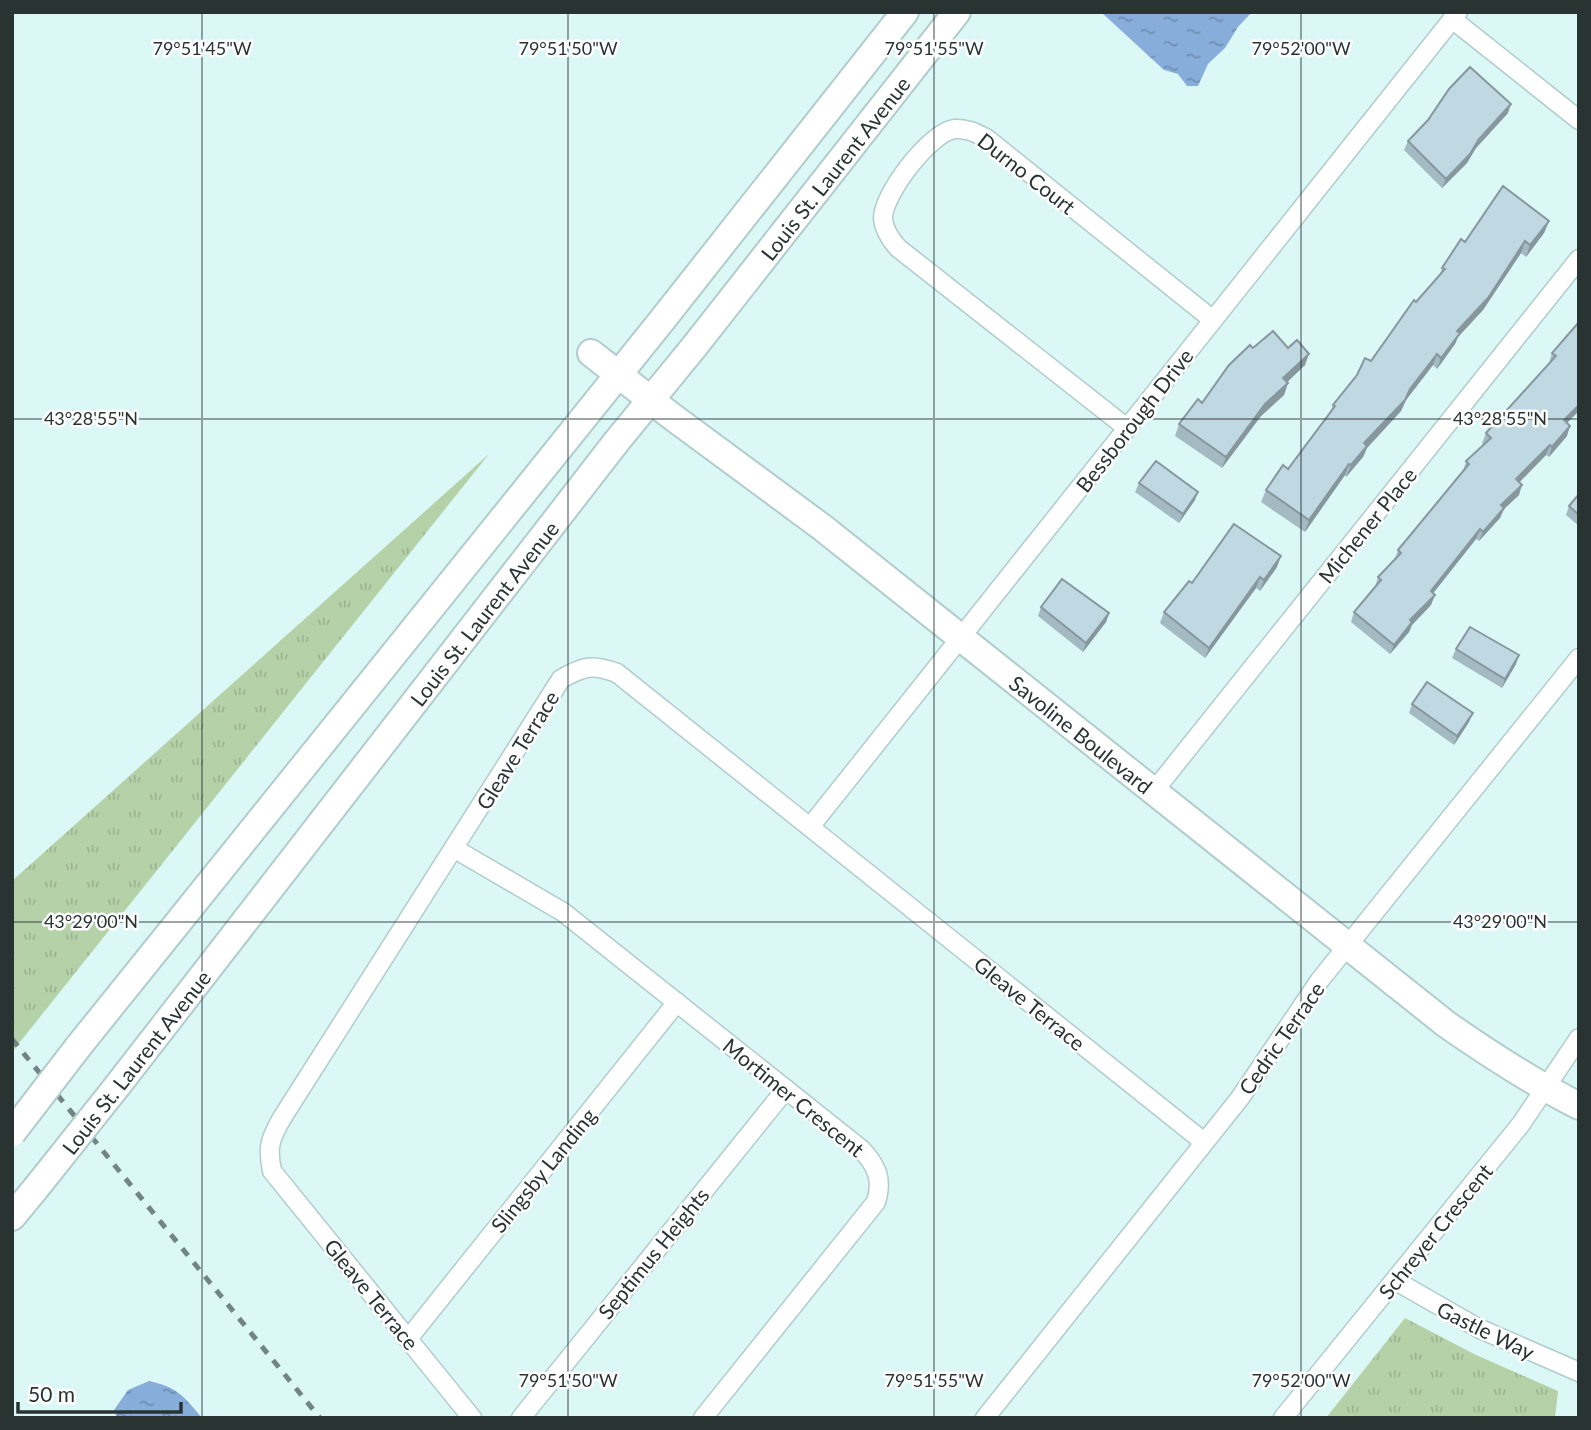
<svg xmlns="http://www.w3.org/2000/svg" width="1591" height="1430" viewBox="0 0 1591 1430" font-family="Lato,sans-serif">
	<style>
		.grass { fill: url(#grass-tufts) }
		.water { fill: url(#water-ripples) }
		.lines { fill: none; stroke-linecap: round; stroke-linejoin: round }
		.street-casing { stroke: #b0cccb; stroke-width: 21 }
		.secondary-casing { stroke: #b0cccb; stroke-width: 30 }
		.street { stroke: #fff; stroke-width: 18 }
		.secondary { stroke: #fff; stroke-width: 26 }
		.rail { stroke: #728584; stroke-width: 5; stroke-dasharray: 9 9; stroke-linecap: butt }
		.secondary-bridge-casing { stroke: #b0cccb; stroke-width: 30; stroke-linecap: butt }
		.secondary-bridge { stroke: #fff; stroke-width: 26 }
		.wall { fill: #a4bac2 }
		.shaded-wall { fill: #86979e }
		.building { fill: #bfd8e2; stroke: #86979e; stroke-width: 2 }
		.ticks { fill: none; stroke: #283332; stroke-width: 2; stroke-opacity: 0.45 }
		.labels { text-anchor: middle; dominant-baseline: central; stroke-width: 5; stroke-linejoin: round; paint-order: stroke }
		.street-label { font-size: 21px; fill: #283332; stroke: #fff }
		.ticks-label { font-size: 18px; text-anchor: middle; fill: #283332; stroke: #fff; stroke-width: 5; stroke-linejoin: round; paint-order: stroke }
	</style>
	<defs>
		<pattern id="grass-tufts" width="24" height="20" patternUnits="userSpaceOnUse" patternTransform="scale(1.75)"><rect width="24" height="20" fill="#b4d1a8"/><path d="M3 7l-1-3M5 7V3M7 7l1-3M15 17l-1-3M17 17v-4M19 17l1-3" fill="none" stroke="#9bb491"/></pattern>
		<pattern id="water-ripples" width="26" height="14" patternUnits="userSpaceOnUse" patternTransform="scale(1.75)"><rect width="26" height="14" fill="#87aeda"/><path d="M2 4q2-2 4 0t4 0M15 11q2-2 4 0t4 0" fill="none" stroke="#6e8eb1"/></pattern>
	</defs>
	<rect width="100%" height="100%" fill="#dbf8f7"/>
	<path class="grass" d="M489 454 12 1052V881Z
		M1405 1318 1474 1354 1558 1391 1555 1418H1326Z"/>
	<path class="water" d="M1101 12H1252L1238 27 1225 48 1208 64 1198 86H1187L1178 74 1164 70Z
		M149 1381C177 1387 184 1396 202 1418H117L114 1410 128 1390Z"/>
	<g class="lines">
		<g class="street-casing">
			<path id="street" d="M1452 19 1579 120
				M1127 428 898 248C891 240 884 230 883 219 882 195 931 131 955 129 967 128 976 133 986 138L1213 320
				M1154 791 1579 259
				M810 827 1458 12
				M455 849 563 912 861 1149C877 1166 883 1179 876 1202L703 1418
				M1396 1281 1478 1328 1579 1372
				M408 1339 677 1002
				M472 1418 272 1171C267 1147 270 1139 282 1118L561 679C584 666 592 664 617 673L1204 1142
				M521 1418 786 1089
				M985 1418 1240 1098 1320 980 1579 658
				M1283 1418 1521 1124 1579 1038"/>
		</g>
		<g class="secondary-casing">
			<g id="secondary">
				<path id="s1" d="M591 353 670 415 823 528 1446 1024C1489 1054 1532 1082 1579 1106"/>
				<path d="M78 1047 663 319 905 12"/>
				<path id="s2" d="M118 1085 617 441 694 347 957 12"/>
				<path d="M12 1217 36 1188"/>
			</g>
		</g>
		<use href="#street" class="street"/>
		<use href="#secondary" class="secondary"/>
		<path class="rail" d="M12 1039 320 1418"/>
		<g class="secondary-bridge-casing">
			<path id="secondary-bridge" d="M12 1133 78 1047
				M36 1188 118 1085"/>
		</g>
		<use href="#secondary-bridge" class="secondary-bridge"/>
	</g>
	<path class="wall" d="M1508 113 1476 148 1467 163 1442 188 1404 150 1408 141Z
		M1549 221 1544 233 1526 257 1521 253 1483 310 1458 337 1455 344 1437 369 1433 365 1406 400 1401 411 1367 448 1363 457 1346 477 1345 475 1305 532 1261 502 1266 490 1288 469 1330 413 1333 405 1371 361 1416 302 1440 275 1442 268 1465 242Z
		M1579 322 1567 423V436L1549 457 1546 455 1519 482V495L1504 509 1500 518 1479 541 1476 539 1433 593 1431 605 1412 625 1409 632 1390 654 1351 622 1354 612 1375 587 1378 577 1395 559 1398 550 1463 471 1466 461 1484 445 1482 443 1486 433 1549 363 1552 353Z
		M1253 348 1305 365 1287 382 1288 383 1284 395 1261 416 1222 468 1175 436 1179 424 1202 403Z
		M1139 483 1195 500 1179 523 1135 492Z
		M1579 494V526L1566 515 1569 506Z
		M1277 567 1260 591 1256 588 1205 658 1160 623 1164 612 1192 583Z
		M1041 607 1109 613 1106 622 1083 652 1038 616Z
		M1456 649 1516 664 1502 688 1452 658Z
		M1412 704 1469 722 1454 745 1409 713Z"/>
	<path class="shaded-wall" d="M1511 104 1508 113 1476 148 1467 163 1442 188 1446 179Z
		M1549 221 1544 233 1526 257 1530 245Z
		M1525 241 1521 253 1483 310 1458 337 1455 344 1437 369 1441 358 1457 331Z
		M1309 354 1305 365 1279 390 1283 378Z
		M1437 354 1433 365 1406 400 1401 411 1367 448 1363 457 1346 477 1351 465 1364 443 1410 389Z
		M1288 383 1284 395 1261 416 1222 468 1226 457 1265 404Z
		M1579 405V411L1560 430 1564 420Z
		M1570 426 1567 436 1549 457 1552 447Z
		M1550 445 1546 455 1513 489 1516 479Z
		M1349 464 1345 475 1305 532 1309 520Z
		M1522 485 1519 495 1504 509 1500 518 1479 541 1483 532 1501 505Z
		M1198 492 1195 500 1179 523 1183 514Z
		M1480 529 1476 539 1427 601 1431 591Z
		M1281 556 1277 567 1260 591 1264 580Z
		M1260 577 1256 588 1205 658 1209 648Z
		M1435 595 1431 605 1412 625 1409 632 1390 654 1394 645 1410 620Z
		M1109 613 1106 622 1083 652 1086 643Z
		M1519 655 1516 664 1502 688 1505 679Z
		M1473 713 1469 722 1454 745 1457 736Z"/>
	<path class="building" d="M1470 67 1511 104 1479 139 1470 154 1446 179 1408 141 1428 120 1449 89Z
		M1503 186 1549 221 1530 245 1525 241 1488 298 1457 331 1460 333 1441 358 1437 354 1410 389 1405 400 1364 443 1367 446 1351 465 1349 464 1309 520 1266 490 1283 465 1288 469 1335 406 1333 405 1357 375 1365 358 1371 361 1414 300 1416 302 1445 269 1442 268 1461 239 1465 242Z
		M1579 322V405L1564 420 1570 426 1552 447 1550 445 1516 479 1522 485 1501 505 1504 508 1483 532 1480 529 1431 591 1435 595 1410 620 1412 622 1394 645 1354 612 1381 580 1378 577 1401 553 1398 550 1469 464 1466 461 1491 438 1486 433 1556 356 1552 353Z
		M1273 331 1288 348 1297 340 1309 354 1283 378 1288 383 1265 404 1226 457 1179 424 1198 399 1202 403 1229 365 1250 345 1253 348Z
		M1156 461 1198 492 1183 514 1139 483Z
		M1579 494V515L1569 506Z
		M1234 524 1281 556 1264 580 1260 577 1209 648 1164 612 1189 581 1192 583Z
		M1062 579 1109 613 1086 643 1041 607Z
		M1470 627 1519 655 1505 679 1456 649Z
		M1427 682 1473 713 1457 736 1412 704Z"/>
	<path class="ticks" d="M202 12V1418M568 12V1418M934 12V1418M1301 12V1418M12 419H1579M12 922H1579"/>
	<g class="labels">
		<g class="street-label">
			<text stroke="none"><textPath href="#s2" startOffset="1164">Louis St. Laurent Avenue</textPath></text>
			<text transform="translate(1027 173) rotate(38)">Durno Court</text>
			<text transform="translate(1134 420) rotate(-52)">Bessborough Drive</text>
			<text transform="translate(1367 525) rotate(-51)">Michener Place</text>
			<text stroke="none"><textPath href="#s2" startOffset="597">Louis St. Laurent Avenue</textPath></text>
			<text stroke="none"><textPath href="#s1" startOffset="621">Savoline Boulevard</textPath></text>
			<text transform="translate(517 750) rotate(-58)">Gleave Terrace</text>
			<text transform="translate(1030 1003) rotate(39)">Gleave Terrace</text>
			<text transform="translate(1281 1038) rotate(-55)">Cedric Terrace</text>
			<text transform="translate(136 1062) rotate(-52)">Louis St. Laurent Avenue</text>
			<text transform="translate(794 1097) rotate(39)">Mortimer Crescent</text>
			<text transform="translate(543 1170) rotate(-51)">Slingsby Landing</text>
			<text transform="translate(1435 1231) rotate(-51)">Schreyer Crescent</text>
			<text transform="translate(653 1253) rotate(-51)">Septimus Heights</text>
			<text transform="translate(372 1294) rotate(51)">Gleave Terrace</text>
			<text transform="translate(1486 1330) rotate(26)">Gastle Way</text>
		</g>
	</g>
	<g class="ticks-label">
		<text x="202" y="55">79°51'45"W</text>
		<text x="568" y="55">79°51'50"W</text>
		<text x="934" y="55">79°51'55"W</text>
		<text x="1301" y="55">79°52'00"W</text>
		<text x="1500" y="425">43°28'55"N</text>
		<text x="91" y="425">43°28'55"N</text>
		<text x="1500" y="928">43°29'00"N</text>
		<text x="91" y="928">43°29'00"N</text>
		<text x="568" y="1387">79°51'50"W</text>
		<text x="934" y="1387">79°51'55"W</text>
		<text x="1301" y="1387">79°52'00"W</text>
	</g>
	<rect width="1591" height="1430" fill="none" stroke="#283332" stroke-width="28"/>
	<path d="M18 1402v10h163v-10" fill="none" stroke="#283332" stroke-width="3.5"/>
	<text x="28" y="1402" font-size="21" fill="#283332" stroke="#ffffff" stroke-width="5" paint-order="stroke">50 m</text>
</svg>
